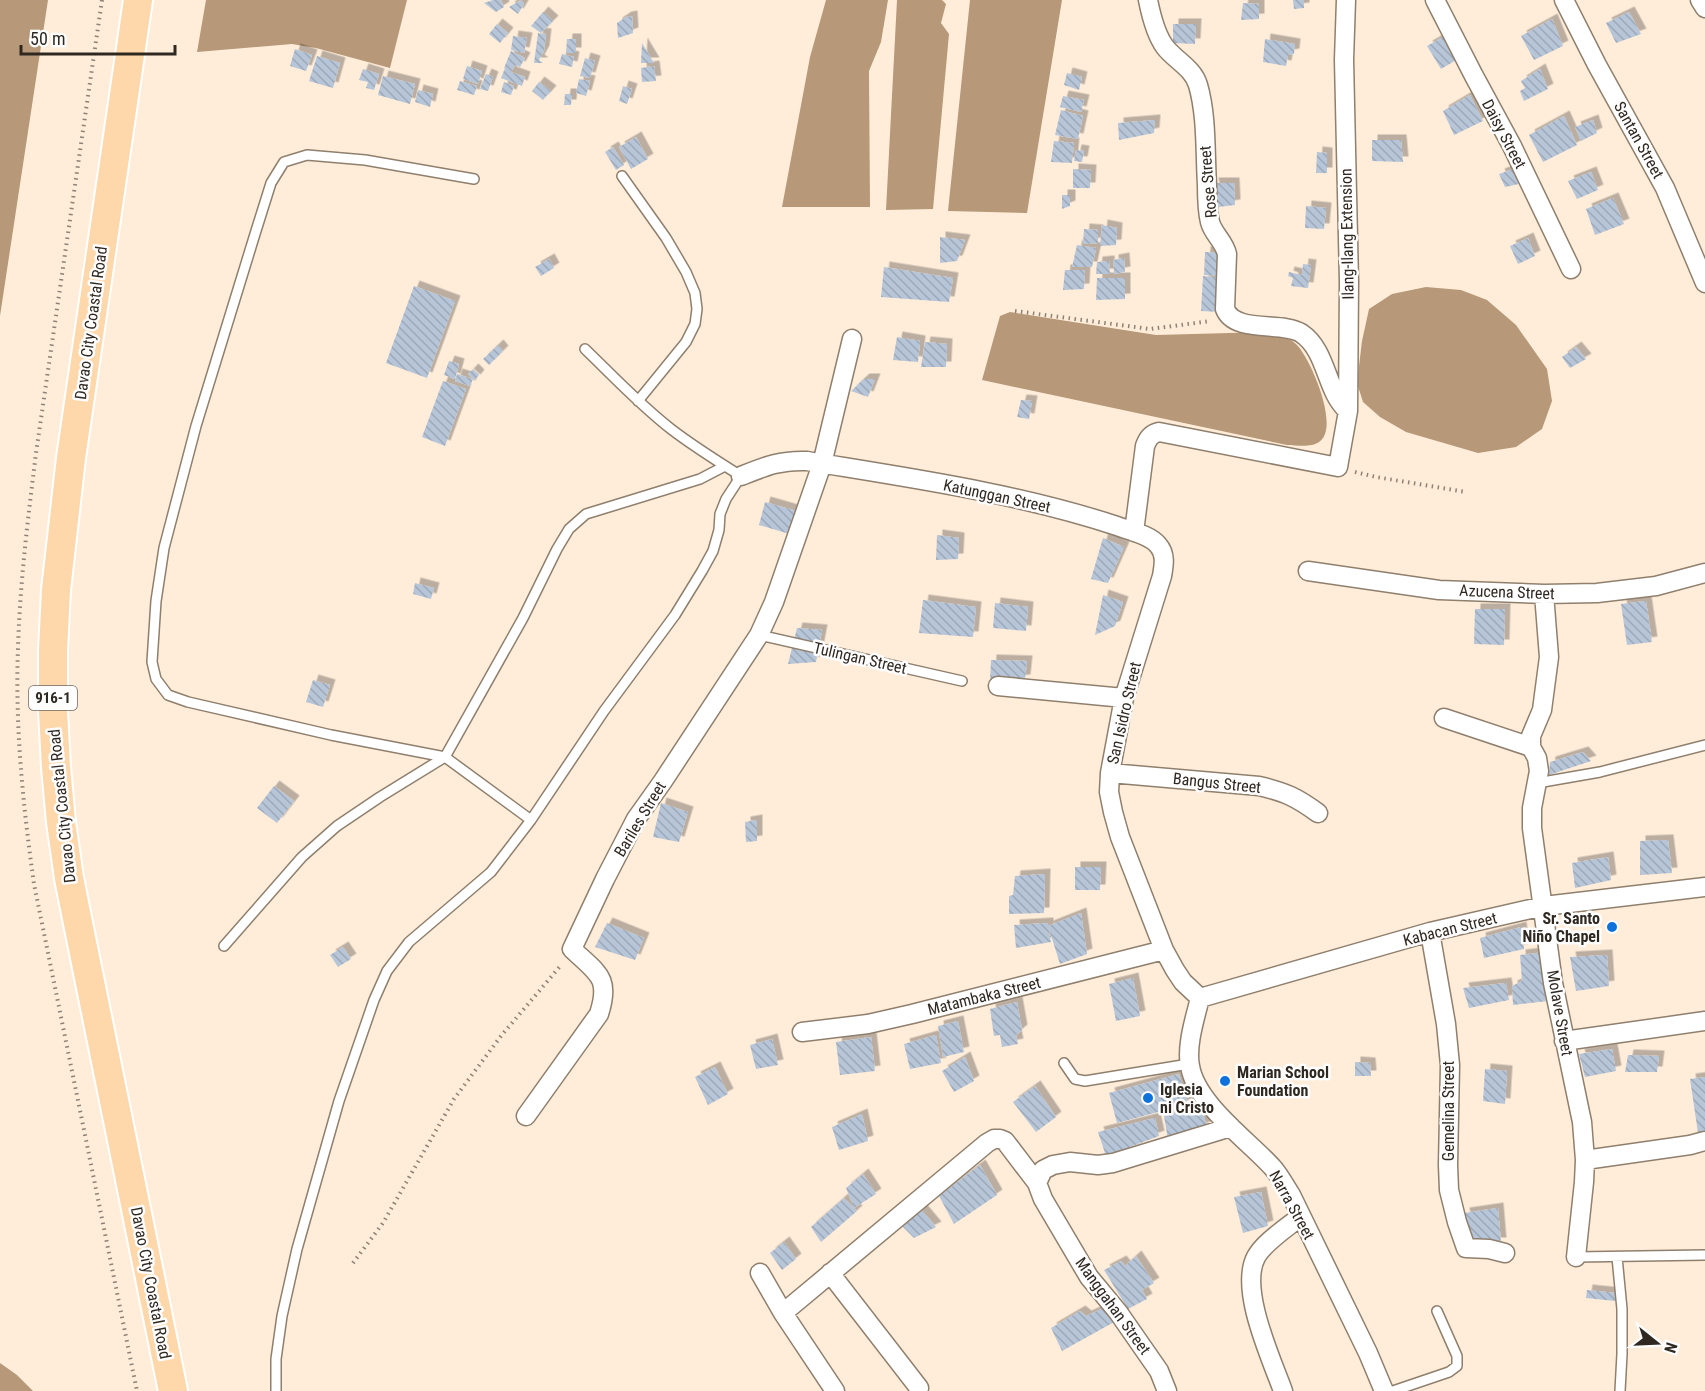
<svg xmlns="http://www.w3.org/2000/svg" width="1705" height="1391" viewBox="0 0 1705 1391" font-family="'Roboto Condensed',sans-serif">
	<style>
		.water { fill: #b79878 }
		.building { fill: url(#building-back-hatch); filter: url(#shadow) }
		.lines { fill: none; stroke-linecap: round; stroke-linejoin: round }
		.service-casing { stroke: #8f7f6d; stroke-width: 12 }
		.minor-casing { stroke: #8f7f6d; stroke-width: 21 }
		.primary-casing { stroke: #fff; stroke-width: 32 }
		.path { stroke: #8e8275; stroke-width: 4; stroke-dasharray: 1.5 4.5; stroke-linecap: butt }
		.service { stroke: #fff; stroke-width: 9 }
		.minor { stroke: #fff; stroke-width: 18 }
		.primary { stroke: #fed7aa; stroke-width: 28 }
		.poi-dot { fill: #0f71da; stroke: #fdfdfd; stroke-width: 2 }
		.labels { text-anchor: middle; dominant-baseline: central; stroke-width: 5; stroke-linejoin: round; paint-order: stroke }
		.shield { fill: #fdfdfd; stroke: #6d6863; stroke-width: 1.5 }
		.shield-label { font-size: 15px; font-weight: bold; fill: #2f2821 }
		.street-label { font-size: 16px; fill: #2f2821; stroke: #fdfdfd }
		.poi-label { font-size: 16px; font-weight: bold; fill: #2f2821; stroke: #fdfdfd; text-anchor: start }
	</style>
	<defs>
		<pattern id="building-back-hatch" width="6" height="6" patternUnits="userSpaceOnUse" patternTransform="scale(1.5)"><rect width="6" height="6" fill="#b6c5d8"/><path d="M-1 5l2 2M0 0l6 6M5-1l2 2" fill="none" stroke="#9da9b9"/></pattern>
		<filter id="shadow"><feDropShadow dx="5.5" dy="-5.5" stdDeviation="0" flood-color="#0004"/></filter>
	</defs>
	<rect width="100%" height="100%" fill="#ffedda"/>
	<path class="water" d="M0 0H48L0 316Z
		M206 0H407L390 68 316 48 292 44 197 52Z
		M826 0H888L881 42 869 71 870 207H782L810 57Z
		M897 0H942L946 4 941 23 949 34 933 209 886 210Z
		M970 0H1062L1027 213 948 211Z
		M1426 287 1461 290 1487 300 1516 325 1547 369 1552 401 1542 429 1516 447 1478 453 1406 432 1380 417 1363 402 1357 383 1362 341 1369 309 1392 294Z
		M1010 312 1156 335 1266 332C1277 335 1287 336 1296 344 1310 357 1341 428 1319 442 1311 448 1296 445 1287 445L982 380 1000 316Z
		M0 1363 17 1375 33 1391H0Z"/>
	<path class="building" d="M493 0H501L504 7 496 12 484 3Z
		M521 0 524 4 518 14 509 7Z
		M1293 0H1304V8L1294 9Z
		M1243 3 1259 4V19L1241 20Z
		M543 12 553 21 541 33 531 26Z
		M1629 12 1641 34 1616 43 1606 23Z
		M632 16 633 33 618 38 617 23 626 17Z
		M1552 19 1563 46 1534 60 1521 36Z
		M497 24 508 33 500 43 489 34Z
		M1173 24H1196L1195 44 1173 43Z
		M538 33 546 34 544 51 539 60 543 63H534Z
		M513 36 527 38 524 53 511 50Z
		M1443 37 1446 44 1451 43 1458 59 1441 69 1427 46Z
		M567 39H576V53H566Z
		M1265 39 1295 44 1294 54 1288 55 1286 66 1263 62Z
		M642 43 654 63H641Z
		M295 49 312 55 306 71 290 66Z
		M511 51 525 58 520 67 515 65 511 72 525 77 522 86 501 78 505 68H504Z
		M562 54 574 57 572 67 559 64Z
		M317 56 340 63 333 88 309 81Z
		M585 58 595 61 590 78 580 76Z
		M467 66 482 71 478 84 463 79Z
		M654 66 656 81 642 82 641 68Z
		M363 69 379 74 374 90 366 88 368 82 359 80Z
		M1540 69 1548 89 1524 101 1520 91 1525 88 1521 81Z
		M1067 73 1082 77 1079 90 1064 85Z
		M486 74 493 77 488 91 480 89Z
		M383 76 415 84 410 104 378 95Z
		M579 79 590 81 586 96 576 93Z
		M460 81 477 86 474 95 457 90Z
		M504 82 514 86 511 95 501 92Z
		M539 82 551 91 543 100 532 91Z
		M623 86 632 89 627 104 619 101Z
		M418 90 433 94 430 107 415 102Z
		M565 94H572L571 105H564Z
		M1470 95 1483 121 1454 135 1443 111Z
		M1063 96 1084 100 1081 112 1060 107Z
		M1061 110 1083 116 1078 139 1055 135Z
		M1564 116 1577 145 1543 162 1529 135Z
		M1155 120 1154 133 1119 140 1118 123Z
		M1593 120 1597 133 1581 141 1575 127Z
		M636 137 648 159 631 169 619 147Z
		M1372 140H1401L1403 162 1372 161Z
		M1054 141 1074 143 1072 163 1051 162Z
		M613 147 624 165 616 170 605 152Z
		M1076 150 1084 151 1082 162 1074 161Z
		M1317 152 1327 153V173H1316Z
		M1073 169 1091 170 1090 188H1073Z
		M1513 169 1519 184 1505 187 1499 174Z
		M1591 172 1598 190 1577 199 1568 181Z
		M1213 183H1234L1235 205 1218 207Z
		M1062 195H1070V206L1062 209Z
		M1613 198 1624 224 1595 235 1586 209Z
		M1306 206 1326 208 1324 229 1305 228Z
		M1102 225 1117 228 1116 245 1100 246Z
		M1084 229 1098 230V243L1083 244Z
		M940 237 965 240 957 261 940 263Z
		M1528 238 1535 256 1518 264 1510 246Z
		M1077 245 1096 248 1092 267H1072Z
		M1205 252 1223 253 1222 276 1204 275Z
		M1124 258 1125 272 1114 274 1113 260Z
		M549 259 554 268 541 276 535 267Z
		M1109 261 1110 274H1096L1097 262Z
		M1303 264 1311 265 1308 288 1291 286 1293 278 1288 276 1289 272 1302 275Z
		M884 267 953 278 949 302 881 297Z
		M1065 270H1085L1084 289 1063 290Z
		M1203 276 1222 278 1220 312 1201 311Z
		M1097 278H1125V299L1096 300Z
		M414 286 455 301 427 378 386 363Z
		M897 337 920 341 918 362 893 360Z
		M925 342 947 344 946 367H921Z
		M498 345 503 351 489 365 483 359Z
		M1576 347 1586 359 1570 368 1562 357Z
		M449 361 459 364 455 379 444 375Z
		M473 369 479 375 475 380 468 374Z
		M457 374 473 379 470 386 455 381Z
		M864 379H875L868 397 851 391Z
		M443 381 466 389 445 446 422 437Z
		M1021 400 1032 401 1029 419 1017 417Z
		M765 502 800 512 793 535 759 525Z
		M937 535 959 538 958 559 936 560Z
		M1103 538 1124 547 1108 583 1091 579Z
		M415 583 434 588 431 599 413 594Z
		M1103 595 1123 602 1115 626 1095 635Z
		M923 600 976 607 973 637 919 633Z
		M1646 601 1652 642 1627 645 1621 604Z
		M995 603 1028 607 1026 631 993 628Z
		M1475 609H1505L1504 645 1474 644Z
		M797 628 822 630 816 662 788 664Z
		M991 660 1027 661 1025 680 990 682Z
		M313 680 330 685 323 707 306 702Z
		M1583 752 1591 761 1549 775 1550 762Z
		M274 786 294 801 277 823 257 808Z
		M661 803 688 812 679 842 653 837Z
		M757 820V841L746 842 745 822Z
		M1668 840 1672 873 1640 875V841Z
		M1608 857 1611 880 1575 888 1572 863Z
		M1075 867H1101L1100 890H1075Z
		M1045 874 1044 913 1009 914V896L1013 895 1015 876Z
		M1081 913 1087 954 1060 964 1048 926 1051 942 1016 948 1014 925 1048 923V926Z
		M607 923 644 938 635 960 595 947Z
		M1521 927 1524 949 1484 958 1480 938Z
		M343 947 351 959 338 967 330 955Z
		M1545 952 1548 1001 1513 1005 1512 986 1522 981 1520 955Z
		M1607 955 1609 986 1576 991 1570 957Z
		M1133 978 1140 1016 1116 1021 1109 984Z
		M1506 983 1509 1000 1469 1008 1463 988Z
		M1017 1002 1022 1030 1016 1035 1018 1044 1002 1047 1000 1035 994 1036 990 1009Z
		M958 1021 964 1052 943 1057 938 1026Z
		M936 1035 941 1063 910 1069 904 1044Z
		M871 1037 875 1071 840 1075 836 1042Z
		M772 1039 778 1065 756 1069 750 1045Z
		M1612 1049 1616 1071 1585 1077 1579 1054Z
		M1628 1055 1659 1056 1657 1072H1625Z
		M965 1057 974 1081 954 1092 942 1071Z
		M1355 1062 1370 1063 1371 1076H1355Z
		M715 1067 728 1094 708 1105 695 1077Z
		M1485 1069 1507 1071 1505 1104 1483 1101Z
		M1179 1074 1188 1104 1117 1123 1109 1093Z
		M1705 1077V1132L1698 1133 1690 1079Z
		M1035 1086 1056 1117 1036 1132 1013 1102Z
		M1200 1106 1207 1126 1168 1140 1164 1116Z
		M862 1114 868 1141 839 1150 832 1127Z
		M1155 1118 1159 1136 1106 1156 1098 1132Z
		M980 1165 997 1195 954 1224 939 1196Z
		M863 1174 876 1194 854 1208 846 1188Z
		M1261 1192 1268 1226 1243 1233 1234 1197Z
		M844 1198 857 1211 821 1242 811 1227Z
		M920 1208 936 1227 914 1238 902 1226Z
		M1498 1208 1501 1243H1470L1464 1213Z
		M784 1242 796 1259 782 1270 770 1253Z
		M1136 1256 1154 1283 1142 1290 1147 1299 1128 1309 1104 1270 1121 1261 1125 1266Z
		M1587 1290 1616 1293 1615 1301 1586 1298Z
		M1108 1306 1116 1321 1062 1351 1051 1328 1080 1311 1086 1316Z"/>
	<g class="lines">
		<g class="service-casing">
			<path id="service" d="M622 176 666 238 686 272 695 293 697 309 695 324 686 342 638 401
				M474 179 365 160 307 155 284 162 271 183 255 234 196 426 164 548 156 601 152 662 156 679 168 695 188 702 331 735 445 757 531 820
				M759 635 962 681
				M1537 783 1600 772 1705 745
				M224 946 302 857 337 826 380 797 445 757 523 618 557 549 569 529 586 514 700 479 725 466
				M1064 1063 1075 1079 1085 1081 1189 1064
				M1576 1257 1705 1255
				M1617 1257 1622 1309V1354L1620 1391
				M276 1391V1359L282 1316 297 1249 339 1101 374 1000 387 971 409 942 491 872 531 820 604 711 675 615 702 571 713 551 719 530 720 514 726 499 741 476C717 461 693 446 671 429 640 405 613 376 585 349
				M1393 1391 1449 1372 1457 1366V1356L1437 1311"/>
		</g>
		<g class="minor-casing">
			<path id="minor" d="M1148 0C1151 15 1156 35 1165 47 1175 60 1193 68 1198 85 1207 116 1205 153 1207 185 1207 197 1207 210 1210 222 1213 234 1224 241 1227 254L1225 309C1235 334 1282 321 1301 333 1328 351 1325 391 1348 411
				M1435 0 1474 76 1512 146 1571 269
				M1564 0 1597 65 1665 188 1705 283
				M1700 0 1705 8
				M741 476C766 466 780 460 807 461 910 478 1017 493 1117 526 1129 531 1149 534 1158 545 1166 554 1164 565 1162 576L1124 698 1110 773 1109 792 1113 812 1120 837 1164 950 1175 970 1183 982 1200 998
				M1134 532 1145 446C1148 438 1151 434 1159 432L1338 467 1348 411 1349 282 1344 60 1346 0
				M1308 571 1439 590 1544 594 1597 593 1656 586 1705 573
				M1544 594 1549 657 1542 710 1531 736V747L1537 758 1539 771 1532 808V828L1553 983 1582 1122 1585 1160 1584 1182 1576 1257
				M998 686 1124 698
				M1444 718 1531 747
				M1110 773 1259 786C1285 792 1296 797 1318 813
				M1430 932 1446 1024 1450 1065 1448 1165 1449 1190 1457 1222 1466 1248 1489 1249 1505 1253
				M1200 998 1430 932 1544 906 1705 887
				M1200 998C1195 1018 1186 1046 1190 1066 1196 1104 1249 1141 1273 1168 1280 1176 1285 1186 1291 1195L1368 1353 1384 1391
				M802 1032 868 1024 912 1014 1164 950
				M1564 1041 1705 1021
				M526 1116 599 1014C611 977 597 973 572 949L605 879 636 819 663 781 759 635 774 602 822 464 852 339
				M1585 1160 1690 1145 1705 1141
				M1037 1183 1043 1170 1053 1165 1070 1162 1098 1165 1113 1163 1231 1127
				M760 1273 783 1313 835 1391
				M830 1273 919 1388
				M783 1313 987 1143 994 1139H1000L1005 1141 1037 1183 1043 1199 1089 1277 1118 1312 1159 1371 1167 1391
				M1283 1391C1271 1358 1239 1289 1256 1257 1264 1242 1288 1227 1301 1216"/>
		</g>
		<g class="primary-casing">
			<path id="primary" d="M138 0 71 458 56 590 53 650V711L56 767 61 822 69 878 80 933 173 1391"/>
		</g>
		<path class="path" d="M102 0 36 453C28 518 20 582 18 648 15 727 23 806 34 884L137 1391
			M1015 311 1150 329 1211 321
			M1355 472 1376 477 1466 492
			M353 1263 383 1223 454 1099 501 1036 562 964"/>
		<use href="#service" class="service"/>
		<use href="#minor" class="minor"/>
		<use href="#primary" class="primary"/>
	</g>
	<g class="poi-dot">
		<circle cx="1612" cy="927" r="6"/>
		<circle cx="1225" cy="1081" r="6"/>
		<circle cx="1148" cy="1098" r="6"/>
	</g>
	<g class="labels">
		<rect class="shield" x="29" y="686" width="48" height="24" rx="4.5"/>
		<g class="shield-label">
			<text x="53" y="698">916-1</text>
		</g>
		<g class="street-label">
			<text transform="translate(1504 134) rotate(62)">Daisy Street</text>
			<text transform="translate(1639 140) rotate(61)">Santan Street</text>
			<text transform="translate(1208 182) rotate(-95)">Rose Street</text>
			<text transform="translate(1347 234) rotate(-91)">Ilang-Ilang Extension</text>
			<text transform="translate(91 323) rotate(-82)">Davao City Coastal Road</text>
			<text transform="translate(997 496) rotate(12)">Katunggan Street</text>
			<text transform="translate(1507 592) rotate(2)">Azucena Street</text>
			<text transform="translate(860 658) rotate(13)">Tulingan Street</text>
			<text transform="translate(1124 713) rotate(-77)">San Isidro Street</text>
			<text transform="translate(1217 783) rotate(6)">Bangus Street</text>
			<text transform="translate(62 806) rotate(-96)">Davao City Coastal Road</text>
			<text transform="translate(640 819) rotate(-59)">Bariles Street</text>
			<text transform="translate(1450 929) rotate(-14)">Kabacan Street</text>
			<text transform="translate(984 996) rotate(-14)">Matambaka Street</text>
			<text transform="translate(1560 1013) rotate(80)">Molave Street</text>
			<text transform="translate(1448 1111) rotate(-90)">Gemelina Street</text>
			<text transform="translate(1292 1205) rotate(61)">Narra Street</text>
			<text transform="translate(151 1283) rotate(79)">Davao City Coastal Road</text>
			<text transform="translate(1113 1306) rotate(54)">Manggahan Street</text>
		</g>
		<g class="poi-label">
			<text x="1600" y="918" text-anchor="end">Sr. Santo<tspan x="1600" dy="18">Niño Chapel</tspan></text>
			<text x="1237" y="1072">Marian School<tspan x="1237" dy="18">Foundation</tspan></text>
			<text x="1160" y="1089">Iglesia<tspan x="1160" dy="18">ni Cristo</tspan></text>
		</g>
	</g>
	<g transform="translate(1657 1343) rotate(108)" stroke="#fdfdfd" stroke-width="4.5" paint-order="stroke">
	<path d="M0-4.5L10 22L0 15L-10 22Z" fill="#2f2821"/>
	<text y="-9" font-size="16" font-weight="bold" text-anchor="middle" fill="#2f2821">N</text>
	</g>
	<path d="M21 45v9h154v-9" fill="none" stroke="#2f2821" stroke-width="3"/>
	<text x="30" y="45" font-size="18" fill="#2f2821" stroke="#fdfdfd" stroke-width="4.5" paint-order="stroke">50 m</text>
</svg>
